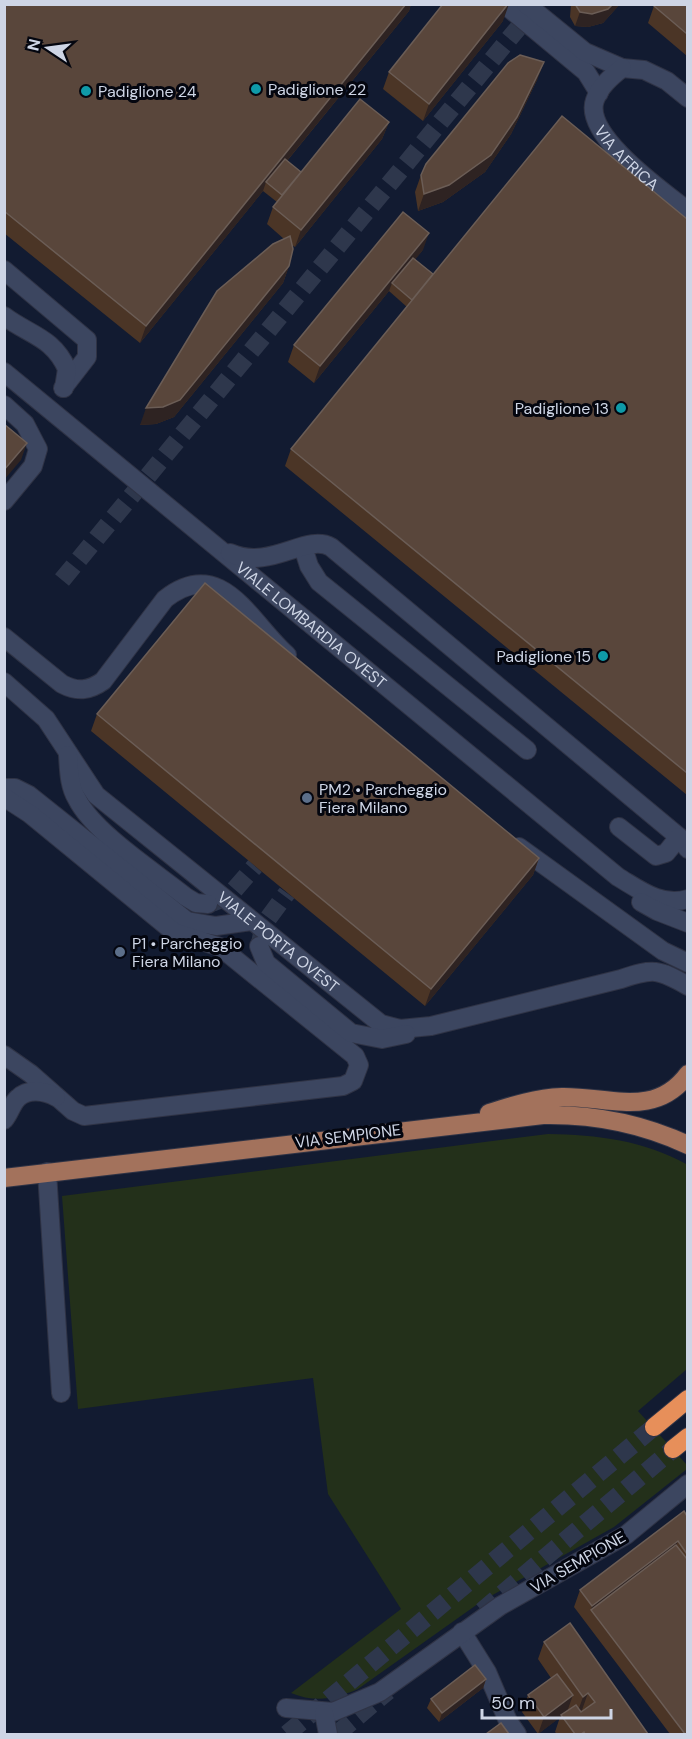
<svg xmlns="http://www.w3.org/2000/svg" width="692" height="1739" viewBox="0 0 692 1739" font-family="'DM Sans',sans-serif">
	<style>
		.green { fill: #23301a }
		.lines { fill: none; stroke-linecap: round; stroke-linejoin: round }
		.minor-tunnel { stroke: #2e374c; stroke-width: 18; stroke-dasharray: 18 9; stroke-linecap: butt }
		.highway-tunnel { stroke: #2e374c; stroke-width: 18; stroke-dasharray: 18 9; stroke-linecap: butt }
		.minor-casing { stroke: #2f3345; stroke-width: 20 }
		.major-casing { stroke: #2f3345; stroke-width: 20 }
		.highway-casing { stroke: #2f3345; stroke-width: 20 }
		.minor { stroke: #3c4660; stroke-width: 18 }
		.major { stroke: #a3725c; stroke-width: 18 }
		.highway { stroke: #e78f5a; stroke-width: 18 }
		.wall { fill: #4b3526 }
		.shaded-wall { fill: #2e2322 }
		.building { fill: #59463b; stroke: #6b5d56; stroke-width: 1.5 }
		.culture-dot { fill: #0f9aa8; stroke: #04060f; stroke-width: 2 }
		.service-dot { fill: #5c6f8a; stroke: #04060f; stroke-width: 2 }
		.labels { text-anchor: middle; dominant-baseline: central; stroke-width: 6; stroke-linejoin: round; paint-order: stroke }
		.poi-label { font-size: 16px; fill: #ced5e5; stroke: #04060f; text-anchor: start }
		.street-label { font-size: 16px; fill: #ced5e5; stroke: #04060f }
	</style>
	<rect width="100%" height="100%" fill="#121b31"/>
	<path class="green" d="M548 1134C598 1135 643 1140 688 1165L687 1369 638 1411 687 1465V1469L614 1527 482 1601 358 1689C335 1699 315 1703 291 1693L401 1609 328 1494 313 1378 78 1409 62 1196Z"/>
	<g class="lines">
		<path class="minor-tunnel" d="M62 580 533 10
			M212 903 229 896 255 866
			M260 943 264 924 287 893"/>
		<path class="highway-tunnel" d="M482 1611 673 1449
			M287 1734 654 1427
			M337 1734 388 1691"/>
		<g class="minor-casing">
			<g id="minor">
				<path d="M504 4 586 72 599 93"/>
				<path d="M526 4 585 52 622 68 644 70 667 81 688 98"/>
				<path id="s1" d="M622 68C611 77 600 86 595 100 582 135 664 192 688 211"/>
				<path d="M4 270 87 340V357L63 388"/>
				<path d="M4 316C29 335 53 337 67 369L64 388"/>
				<path id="s2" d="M4 372 618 877C640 890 661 907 688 899"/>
				<path d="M4 405 25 424 38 449 33 466 4 501"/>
				<path d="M303 547 309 566 319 582 527 750"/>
				<path d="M230 553C271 571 306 533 331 547L679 837 688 849"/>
				<path d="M4 637 62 684C77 692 89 691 103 681L165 599C222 554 250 623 287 655"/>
				<path id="s3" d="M4 682 46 719 96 795 381 1024 400 1029 431 1026 621 979C653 968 659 969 688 986"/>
				<path d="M68 755C69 770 69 786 77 799 94 833 155 872 186 897L196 903 208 904"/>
				<path d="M4 788H15L29 795 187 921 216 926 251 921"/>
				<path d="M4 797 30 814 174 932 220 947 355 1056 359 1065 353 1081 343 1086 84 1116 73 1111 31 1074 4 1055"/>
				<path d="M619 827 656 856 666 853 679 837"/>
				<path d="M519 847 663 951 688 963"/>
				<path d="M641 902 657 911 688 923"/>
				<path d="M259 946 266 963 351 1033 382 1039 406 1034"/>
				<path d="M4 1120C10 1113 12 1103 18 1098 28 1088 45 1091 56 1097"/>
				<path d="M47 1172 61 1393"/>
				<path d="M462 1632 487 1672 508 1721 517 1734"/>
				<path d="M286 1708 333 1712 380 1692 500 1606 626 1535 688 1484"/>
				<path d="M324 1713 328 1734"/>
			</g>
		</g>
		<g class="major-casing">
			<path id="major" d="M489 1113C514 1105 536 1098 562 1097 608 1096 655 1119 688 1074
				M4 1178 543 1115C594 1114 641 1123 688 1145"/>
		</g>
		<g class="highway-casing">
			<path id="highway" d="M654 1427 688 1399
				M673 1449 688 1437"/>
		</g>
		<use href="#minor" class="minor"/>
		<use href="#major" class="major"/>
		<use href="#highway" class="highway"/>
	</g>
	<path class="wall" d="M4 4H411L409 11 287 161 301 172 389 122 382 139 295 247 292 245 289 266 283 283 174 417 156 424 140 425 284 239 267 224 273 207 277 202 263 191 140 343 4 233Z
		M571 4H620L603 23 588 27 575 26 570 17Z
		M687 4V56L648 23 654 6Z
		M503 21 423 121 383 89 389 72Z
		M538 78 511 134 485 172 443 202 418 211 415 192 421 175Z
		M687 219V795L285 466 291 449 407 307 389 291 314 383 288 362 294 345 423 250 415 259 433 274Z
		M97 714 539 858 533 875 425 1006 91 731Z
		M687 1516V1734H670L574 1607 580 1590Z
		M544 1642 648 1734H557L555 1732 560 1717 538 1734 522 1712 528 1695 551 1678 538 1659Z
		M486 1679 483 1688 439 1722 427 1708 431 1699Z"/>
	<path class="shaded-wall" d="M406 4H411L409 11 268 184 266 182 263 191 140 343 146 326Z
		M509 4 503 21 423 121 429 104Z
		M613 4H620L603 23 588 27 575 26 580 12Z
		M544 62 538 78 511 134 485 172 443 202 418 211 424 194Z
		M389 122 382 139 295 247 301 230Z
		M429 233 423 250 394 285 392 283 389 291 314 383 320 366Z
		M289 266 283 283 174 417 156 424 140 425 146 408Z
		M27 443 21 460 4 480V470Z
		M539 858 533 875 425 1006 431 989Z
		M678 1541 672 1558 591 1610 592 1606Z
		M486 1679 483 1688 439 1722 442 1713Z
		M588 1693 582 1710 577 1714 583 1697Z
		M573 1695 567 1712 561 1715V1717L538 1734 544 1717Z"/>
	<path class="building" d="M4 4H406L146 326 4 211Z
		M443 4H508L429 104 389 72Z
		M575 4H613L608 9 592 14 580 12Z
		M656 4H687V34L654 6Z
		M520 55 544 62 517 117 491 155 449 185 424 194 421 175 426 164 508 63Z
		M360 99 389 122 301 230 273 207Z
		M562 116 687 219V773L291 449Z
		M285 159 301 172 282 195 266 182Z
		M403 212 429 233 320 366 294 345Z
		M290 236 293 249 289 266 180 400 163 407 146 408 217 291 273 244Z
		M413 258 433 274 412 300 392 283Z
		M4 424 27 443 4 470Z
		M205 583 539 858 431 989 97 714Z
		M684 1511 687 1516V1554L678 1541 592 1606 580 1590Z
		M676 1545 687 1559V1734H685L591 1610Z
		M570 1623 648 1734H585L584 1732 581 1734H575L561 1715 576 1705 581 1712 595 1702 588 1693 583 1697 544 1642Z
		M475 1665 486 1679 442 1713 431 1699Z
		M557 1674 573 1695 544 1717 528 1695Z
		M501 1723 509 1734H486Z"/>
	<g class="culture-dot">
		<circle cx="256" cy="89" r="6"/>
		<circle cx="86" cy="91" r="6"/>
		<circle cx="621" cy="408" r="6"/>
		<circle cx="603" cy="656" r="6"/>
	</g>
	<g class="service-dot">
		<circle cx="307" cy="798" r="6"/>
		<circle cx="120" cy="952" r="6"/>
	</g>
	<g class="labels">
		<g class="poi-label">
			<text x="268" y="89">Padiglione 22</text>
			<text x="98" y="91">Padiglione 24</text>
			<text x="609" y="408" text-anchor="end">Padiglione 13</text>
			<text x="591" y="656" text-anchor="end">Padiglione 15</text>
			<text x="319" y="789">PM2 • Parcheggio<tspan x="319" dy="18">Fiera Milano</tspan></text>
			<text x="132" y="943">P1 • Parcheggio<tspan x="132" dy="18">Fiera Milano</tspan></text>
		</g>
		<g class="street-label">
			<text stroke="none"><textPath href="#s1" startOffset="112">VIA AFRICA</textPath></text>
			<text stroke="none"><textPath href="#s2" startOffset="398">VIALE LOMBARDIA OVEST</textPath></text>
			<text stroke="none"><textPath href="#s3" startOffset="381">VIALE PORTA OVEST</textPath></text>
			<text transform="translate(348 1136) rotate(-7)">VIA SEMPIONE</text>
			<text transform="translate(578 1562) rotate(-30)">VIA SEMPIONE</text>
		</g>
	</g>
	<rect width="692" height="1739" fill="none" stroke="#ced5e5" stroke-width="12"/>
	<g transform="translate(48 48) rotate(283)" stroke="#04060f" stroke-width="4.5" paint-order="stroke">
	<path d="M0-4.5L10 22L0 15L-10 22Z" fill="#ced5e5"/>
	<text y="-9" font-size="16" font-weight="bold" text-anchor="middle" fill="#ced5e5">N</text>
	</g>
	<path d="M482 1709v9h129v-9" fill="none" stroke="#ced5e5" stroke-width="3"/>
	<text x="491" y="1709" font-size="18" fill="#ced5e5" stroke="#04060f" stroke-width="4.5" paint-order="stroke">50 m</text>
</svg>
